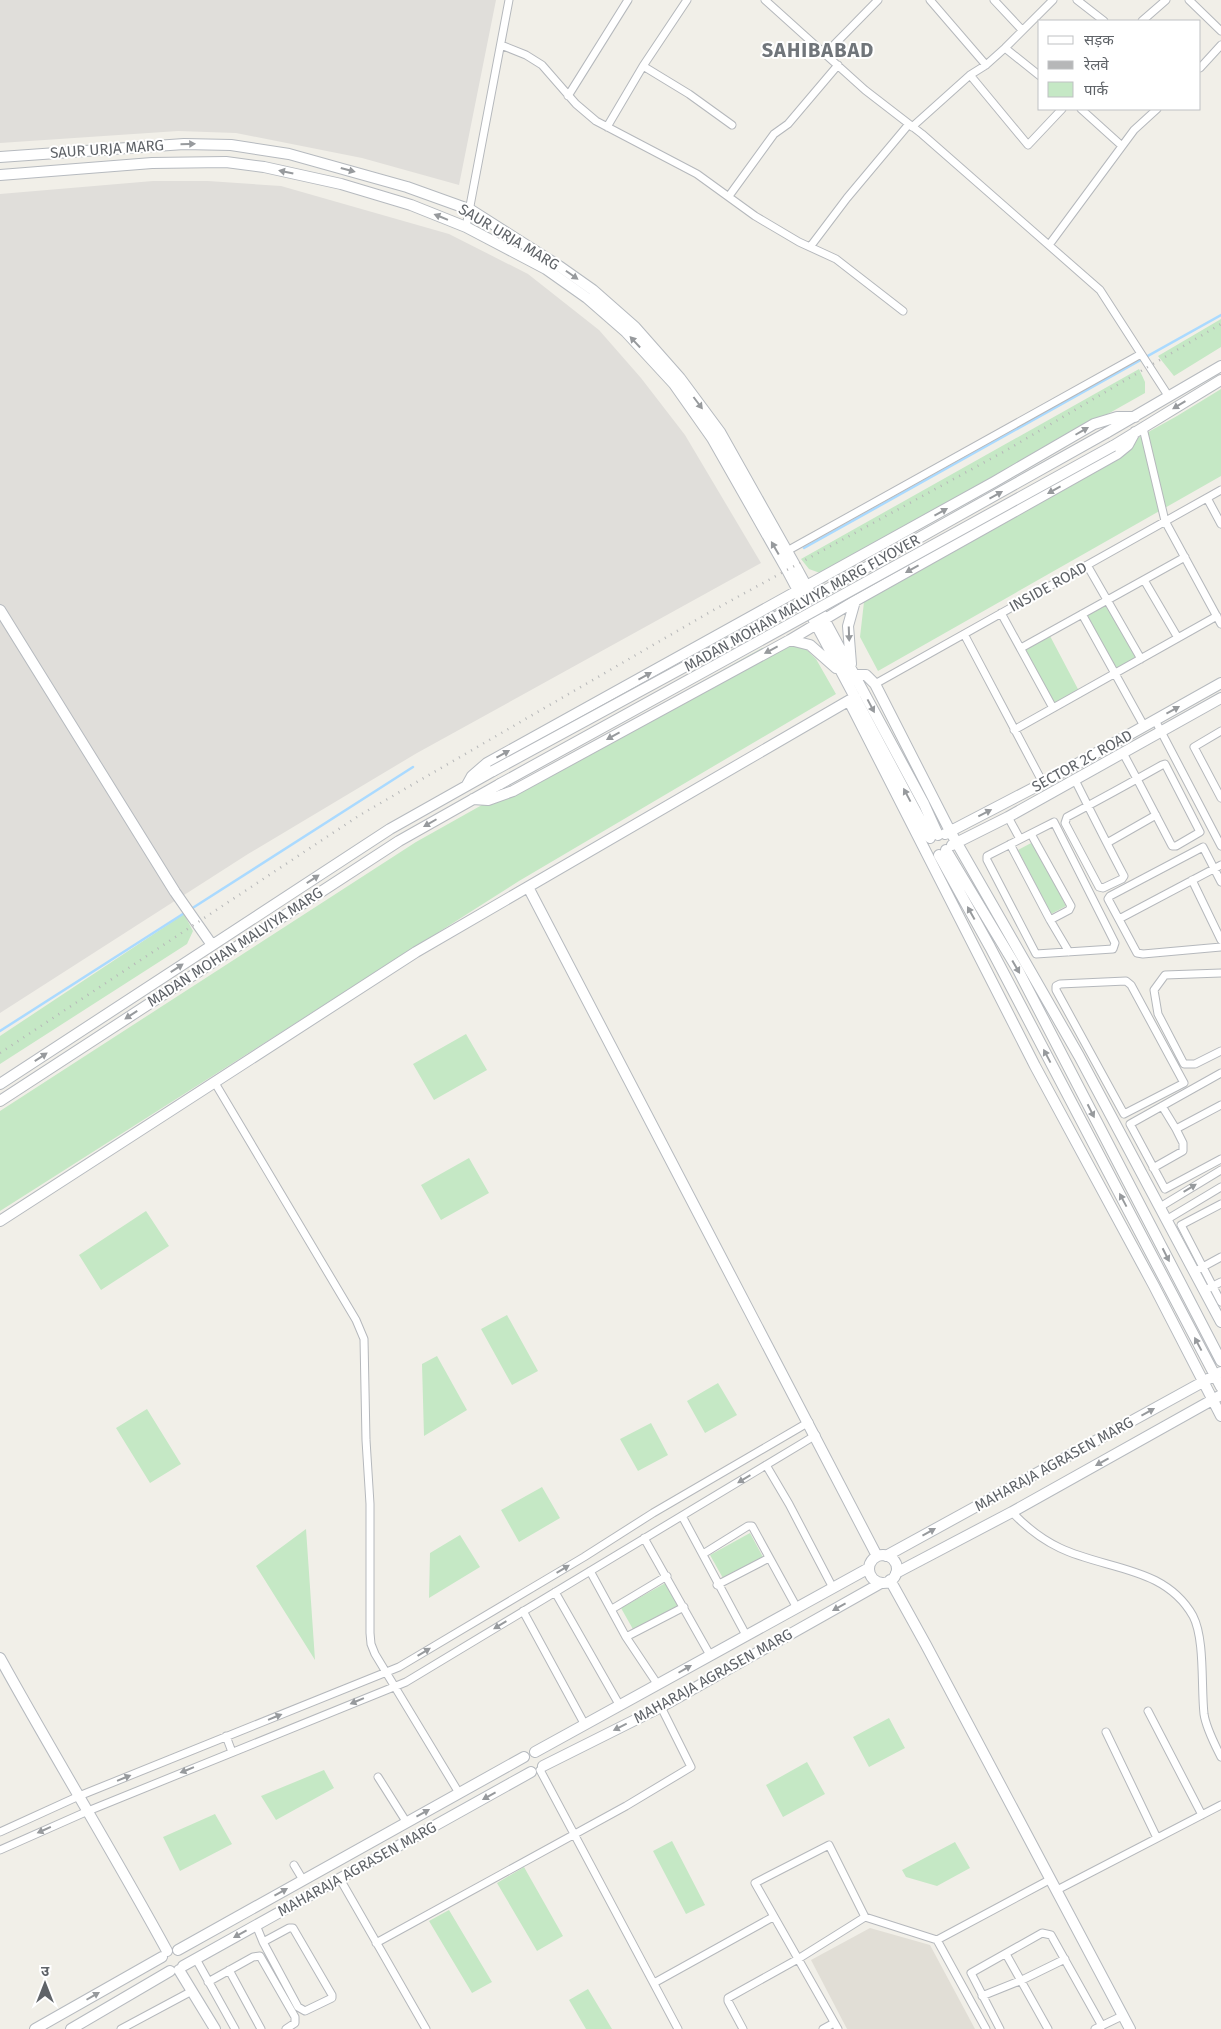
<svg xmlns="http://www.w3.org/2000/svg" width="1221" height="2029" viewBox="0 0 1221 2029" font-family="'Fira Sans','Noto Sans Devanagari',sans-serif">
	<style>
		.industrial { fill: #e0deda }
		.education { fill: #e1ded6 }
		.green { fill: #c5e8c5 }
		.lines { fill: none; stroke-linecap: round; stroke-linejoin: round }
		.stream { stroke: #aadaff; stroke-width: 2.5 }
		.street-casing { stroke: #b5b8bc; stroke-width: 9 }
		.secondary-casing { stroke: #b6babf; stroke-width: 12 }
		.street { stroke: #fff; stroke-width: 7 }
		.secondary { stroke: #fff; stroke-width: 10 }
		.rail { stroke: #b6b7b8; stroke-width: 2.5; stroke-dasharray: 1 6; stroke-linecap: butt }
		.secondary-bridge-casing { stroke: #b6babf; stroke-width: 12; stroke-linecap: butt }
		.secondary-bridge { stroke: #fff; stroke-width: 10 }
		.oneway { fill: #979a9d }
		.labels { text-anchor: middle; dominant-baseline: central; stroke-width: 4; stroke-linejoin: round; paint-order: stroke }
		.street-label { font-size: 15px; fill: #5f6368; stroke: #fff }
		.district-label { font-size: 20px; font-weight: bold; letter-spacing: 1px; fill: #70757a; stroke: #fff }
	</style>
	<rect width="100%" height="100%" fill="#f1efe8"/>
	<path class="industrial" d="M0 0H496L459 185 362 158 236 133 178 131 0 143Z
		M153 181H208L281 186 449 234 528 274 599 330 641 378 685 435 761 563 417 753 248 854 0 1013V194Z"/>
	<path class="education" d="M870 1928 930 1945 975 2029H847L811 1960Z"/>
	<path class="green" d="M1221 319V347L1174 376 1158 356Z
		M1139 369 1145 382V393L881 542 820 573 809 569 801 559Z
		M1221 389V476L878 671 860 637 864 602 879 582 1177 416Z
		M1107 604 1137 658 1116 670 1085 616Z
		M1050 636 1079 691 1054 704 1024 649Z
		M788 644 804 647 816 659 836 694 519 881 0 1211V1111L416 842 762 648Z
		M1033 842 1066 906 1051 914 1018 850Z
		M184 914 193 931 187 944 0 1064V1036Z
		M466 1034 487 1070 434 1100 413 1064Z
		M469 1158 489 1193 441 1220 421 1185Z
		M146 1211 169 1246 101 1290 79 1255Z
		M507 1315 538 1371 512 1385 481 1329Z
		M437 1356 467 1410 424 1436 422 1364Z
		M718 1383 737 1415 705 1433 687 1401Z
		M147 1409 181 1464 150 1483 116 1428Z
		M651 1423 668 1455 638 1471 620 1439Z
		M542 1487 560 1518 519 1542 501 1510Z
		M306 1529 315 1660 256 1566Z
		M750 1533 764 1559 724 1580 710 1555Z
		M460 1535 480 1567 429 1598 430 1553Z
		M669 1581 682 1604 634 1631 621 1608Z
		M889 1718 905 1748 869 1767 853 1737Z
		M807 1762 825 1794 783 1817 766 1785Z
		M324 1770 334 1788 276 1820 261 1796Z
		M215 1814 232 1844 180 1871 163 1837Z
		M672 1841 705 1905 686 1914 653 1851Z
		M955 1842 970 1868 937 1886 906 1877 902 1870Z
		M524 1867 563 1936 537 1951 497 1883Z
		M449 1910 492 1982 472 1993 429 1921Z
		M588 1989 612 2029H586L569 2000Z"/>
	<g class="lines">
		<path class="stream" d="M804 548 1221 315
			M191 909 413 767
			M0 1031 186 912"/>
		<g class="street-casing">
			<path id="street" d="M765 0 865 90 922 134 1100 290 1169 397
				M930 0 986 65
				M994 0 1022 30
				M1077 0 1104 21
				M1189 0 1221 31
				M1142 21 1166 0
				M501 45 526 55 542 65 576 104 596 121 697 174 755 216 799 242 836 259 903 311
				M1005 48 1040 76
				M825 54 878 0
				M643 66 689 94 732 125
				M1200 68 1221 45
				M970 75 1028 145 1062 109
				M568 96 628 0
				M1081 109 1122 146
				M607 127 643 66 687 0
				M912 127 970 75 986 65 1005 48 1053 0
				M729 196 774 134 788 124 838 65
				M466 227 509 0
				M1049 245 1134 130 1157 109
				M810 247 847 198 909 124
				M1143 428 1165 521 1221 624
				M1207 498 1221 524
				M787 551 1141 354
				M1087 565 1141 659
				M1144 580 1178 638
				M1001 613 1053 708
				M1082 614 1144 726
				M964 634 1043 783
				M1021 648 1185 557
				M875 684 1221 490
				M1155 720 1221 846
				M1014 730 1217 616
				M1221 731 1194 747 1221 798
				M1075 780C1091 812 1107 844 1124 876L1122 879 1103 888 1099 887 1065 823 1067 817C1099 800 1130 783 1162 765L1165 764 1200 832 1176 846H1172L1137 779 1123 753
				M1008 817 1020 839
				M1054 822 1115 943 1113 949 1036 954 987 860V856Z
				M1107 843 1156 815
				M1010 844 1050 920 1069 910 1071 906 1031 834
				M1192 880 1221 940
				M1221 882 1203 847 1110 896 1108 899 1137 953 1143 954 1221 947
				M1119 919 1221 865
				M1050 920 1069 952
				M1221 973 1165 975 1154 990 1158 1014 1184 1064H1195L1221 1051
				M1126 981 1131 985 1184 1083 1124 1114 1056 990V986L1060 984Z
				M1221 1073 1130 1124 1165 1189 1221 1159
				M215 1083 356 1320 364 1339 366 1440 370 1504V1633L371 1644 375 1654 459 1793
				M1162 1106 1176 1129
				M1153 1168 1183 1151V1143L1176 1129 1221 1105
				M1221 1204 1181 1225 1221 1302
				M1160 1207 1221 1170
				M1166 1220 1221 1187
				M1199 1269 1221 1257
				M1209 1288 1221 1282
				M766 1465 789 1504 833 1588
				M1012 1512C1026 1527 1041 1539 1060 1548 1106 1570 1165 1566 1193 1616 1205 1639 1201 1687 1204 1714 1206 1728 1215 1745 1221 1757
				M682 1516 746 1635
				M644 1538 710 1655
				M703 1554 748 1526H752L797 1608
				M590 1571 626 1637 658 1685
				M717 1585 769 1558
				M555 1592 620 1706
				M612 1609 667 1576
				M523 1611 585 1725
				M626 1637 684 1607
				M1148 1711 1202 1815
				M1106 1732 1157 1838
				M226 1736 232 1752
				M540 1770 678 2029
				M378 1777 407 1823
				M0 1832 79 1796 399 1667 584 1557 653 1513 809 1422
				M0 1850 88 1811 406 1682 816 1435
				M294 1865 303 1880
				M340 1879 426 2029
				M1057 1890 1221 1805
				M256 1925 263 1942 298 2007 305 2011 332 1998V1995L293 1928H289L263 1942
				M937 1940 1051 1879
				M376 1943 626 1806 691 1767 661 1707
				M1006 1954 1048 2029
				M196 1959 235 2029
				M229 1970 261 2029
				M208 1982 253 1957 260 1956 295 2017V2023L286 2029
				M654 1983 773 1917
				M982 1996 1022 1980 1065 1959
				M121 2029 192 1991
				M743 2029 728 2001V1998L798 1959 865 1917
				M823 2029 834 2023
				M838 2029 755 1883 829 1845 865 1917 937 1940 986 2029
				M1000 2029 971 1973 1042 1933 1051 1935 1102 2026
				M1095 2029 1122 2016"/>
		</g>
		<g class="secondary-casing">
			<path id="secondary" d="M0 157 184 144 231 145 289 154 407 187 471 210 559 266 593 290 635 327 680 378 720 432 796 567 924 804 938 835
				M0 175 152 163 226 162 264 167 341 184 411 205 466 227 546 269 587 298 626 332 674 384 712 438 787 570 930 838
				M1106 433 1221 366
				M1113 446 1221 380
				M0 610 175 892 212 945
				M790 640 810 645 836 668
				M851 664 848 626 855 601
				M854 675H866L875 684 950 831 1079 1056 1221 1322
				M849 701 1035 1066 1154 1286 1221 1416
				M467 785 472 776 487 763 994 482 1094 424 1117 417H1135
				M473 799 488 800 513 791 790 640 855 601 1117 454 1128 445 1135 432
				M945 834 1043 783 1221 683
				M952 845 1008 817 1221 698
				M946 850 1018 970 1221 1361
				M939 855 990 947 1221 1387
				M528 887 877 1556
				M0 1084 390 829 493 771
				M0 1101 399 841 500 784
				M0 1221 416 952 855 697
				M869 1569a14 14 0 1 1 28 0a14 14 0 1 1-28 0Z
				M886 1556 1221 1372
				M896 1573 1012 1512 1221 1395
				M890 1580 926 1645 1130 2029
				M0 1658C54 1756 113 1852 167 1951
				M535 1752 869 1568
				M543 1766 661 1707 881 1583
				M178 1950 524 1757
				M183 1966 531 1772
				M179 1970 215 2029
				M35 2029 162 1957
				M71 2029 170 1971"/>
		</g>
		<use href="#street" class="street"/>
		<use href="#secondary" class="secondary"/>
		<path class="rail" d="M0 1053 360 815 710 612 1005 451 1221 324"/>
		<g class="secondary-bridge-casing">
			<path id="secondary-bridge" d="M493 771 835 585 1106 433
				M500 784 1113 446"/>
		</g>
		<use href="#secondary-bridge" class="secondary-bridge"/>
	</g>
	<defs><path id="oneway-solid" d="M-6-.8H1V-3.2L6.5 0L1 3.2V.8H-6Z" transform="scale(1.25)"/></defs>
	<g class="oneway">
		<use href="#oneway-solid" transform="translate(188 144) rotate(-2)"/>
		<use href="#oneway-solid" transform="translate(348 170) rotate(15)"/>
		<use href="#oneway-solid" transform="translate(286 172) rotate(-168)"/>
		<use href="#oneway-solid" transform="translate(441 217) rotate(-158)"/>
		<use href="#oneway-solid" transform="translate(572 275) rotate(35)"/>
		<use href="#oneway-solid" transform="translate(635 342) rotate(-133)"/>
		<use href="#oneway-solid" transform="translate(698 403) rotate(53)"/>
		<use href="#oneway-solid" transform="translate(1179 405) rotate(149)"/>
		<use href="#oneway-solid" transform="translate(1082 431) rotate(-30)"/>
		<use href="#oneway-solid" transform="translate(1054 490) rotate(151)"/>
		<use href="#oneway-solid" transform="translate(996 495) rotate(-29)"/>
		<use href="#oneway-solid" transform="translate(941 512) rotate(-29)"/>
		<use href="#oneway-solid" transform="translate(775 548) rotate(-120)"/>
		<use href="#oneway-solid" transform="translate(912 569) rotate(151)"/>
		<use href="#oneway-solid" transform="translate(849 634) rotate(88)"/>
		<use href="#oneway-solid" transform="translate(771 650) rotate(152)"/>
		<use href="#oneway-solid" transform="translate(645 676) rotate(-29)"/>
		<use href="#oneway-solid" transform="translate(871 706) rotate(62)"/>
		<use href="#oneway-solid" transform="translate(1173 710) rotate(-29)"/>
		<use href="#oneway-solid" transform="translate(613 736) rotate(151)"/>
		<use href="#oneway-solid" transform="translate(503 754) rotate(-29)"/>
		<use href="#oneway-solid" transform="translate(907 795) rotate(-118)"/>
		<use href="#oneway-solid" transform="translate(985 813) rotate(-27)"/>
		<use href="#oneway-solid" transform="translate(430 823) rotate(150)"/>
		<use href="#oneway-solid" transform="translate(313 879) rotate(-33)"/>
		<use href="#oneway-solid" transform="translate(971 913) rotate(-119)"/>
		<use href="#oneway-solid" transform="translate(1016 967) rotate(60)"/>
		<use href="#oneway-solid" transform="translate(177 968) rotate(-33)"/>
		<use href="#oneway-solid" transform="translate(131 1015) rotate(147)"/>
		<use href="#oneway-solid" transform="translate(1047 1056) rotate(-118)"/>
		<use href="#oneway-solid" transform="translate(41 1057) rotate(-33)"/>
		<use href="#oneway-solid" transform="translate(1091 1111) rotate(63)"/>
		<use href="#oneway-solid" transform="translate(1190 1188) rotate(-31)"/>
		<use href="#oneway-solid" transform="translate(1123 1200) rotate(-118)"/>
		<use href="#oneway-solid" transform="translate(1166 1255) rotate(63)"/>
		<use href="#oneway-solid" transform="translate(1198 1344) rotate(-118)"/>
		<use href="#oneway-solid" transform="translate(1148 1412) rotate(-29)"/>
		<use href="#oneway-solid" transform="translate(1102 1462) rotate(151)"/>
		<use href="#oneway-solid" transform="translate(744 1479) rotate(149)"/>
		<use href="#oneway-solid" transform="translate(929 1532) rotate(-29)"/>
		<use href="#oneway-solid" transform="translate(563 1569) rotate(-31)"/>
		<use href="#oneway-solid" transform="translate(839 1607) rotate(151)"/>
		<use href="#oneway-solid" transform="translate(500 1625) rotate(149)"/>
		<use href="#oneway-solid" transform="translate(424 1652) rotate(-31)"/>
		<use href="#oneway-solid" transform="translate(685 1669) rotate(-30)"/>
		<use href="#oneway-solid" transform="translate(357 1701) rotate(157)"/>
		<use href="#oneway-solid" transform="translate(275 1717) rotate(-22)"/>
		<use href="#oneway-solid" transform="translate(620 1727) rotate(153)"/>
		<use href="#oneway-solid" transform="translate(187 1770) rotate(158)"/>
		<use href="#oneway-solid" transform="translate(124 1778) rotate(-22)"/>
		<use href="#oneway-solid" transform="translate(489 1796) rotate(151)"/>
		<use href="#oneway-solid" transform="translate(423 1813) rotate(-29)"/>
		<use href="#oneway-solid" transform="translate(44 1830) rotate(156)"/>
		<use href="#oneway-solid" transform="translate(281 1892) rotate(-29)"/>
		<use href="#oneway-solid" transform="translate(240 1934) rotate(151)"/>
		<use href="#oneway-solid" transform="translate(93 1996) rotate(-30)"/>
	</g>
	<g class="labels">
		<g class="street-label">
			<text transform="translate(107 149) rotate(-4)">SAUR URJA MARG</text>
			<text transform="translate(509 237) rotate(31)">SAUR URJA MARG</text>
			<text transform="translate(1048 587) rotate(-29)">INSIDE ROAD</text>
			<text transform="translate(802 603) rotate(-29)">MADAN MOHAN MALVIYA MARG FLYOVER</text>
			<text transform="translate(1082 761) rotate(-29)">SECTOR 2C ROAD</text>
			<text transform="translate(235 947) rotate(-33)">MADAN MOHAN MALVIYA MARG</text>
			<text transform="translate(1054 1464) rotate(-29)">MAHARAJA AGRASEN MARG</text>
			<text transform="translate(713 1676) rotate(-29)">MAHARAJA AGRASEN MARG</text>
			<text transform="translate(357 1869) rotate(-29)">MAHARAJA AGRASEN MARG</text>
		</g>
		<g class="district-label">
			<text x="818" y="50">SAHIBABAD</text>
		</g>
	</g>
	<rect x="1038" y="20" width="162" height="90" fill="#ffffff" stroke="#bfc1c3"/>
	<rect x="1048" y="36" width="25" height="8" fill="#ffffff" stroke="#bfc1c3"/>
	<text x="1084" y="45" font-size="15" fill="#5f6368">सड़क</text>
	<rect x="1048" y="61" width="25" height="8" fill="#b6b7b8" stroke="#bfc1c3"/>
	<text x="1084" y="70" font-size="15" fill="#5f6368">रेलवे</text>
	<rect x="1048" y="82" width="25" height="15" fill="#c5e8c5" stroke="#bfc1c3"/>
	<text x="1084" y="95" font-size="15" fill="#5f6368">पार्क</text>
	<g transform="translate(45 1984)" stroke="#ffffff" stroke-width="4" paint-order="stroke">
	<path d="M0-4L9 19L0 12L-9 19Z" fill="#5f6368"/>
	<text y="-8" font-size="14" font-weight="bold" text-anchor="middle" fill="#5f6368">उ</text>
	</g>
</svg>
